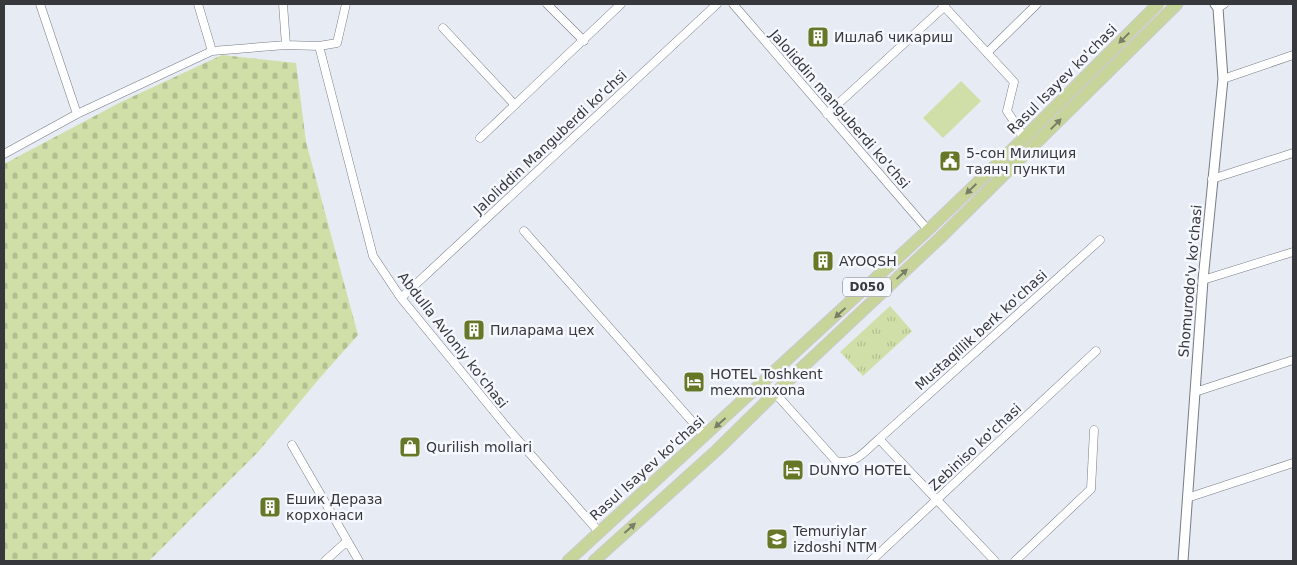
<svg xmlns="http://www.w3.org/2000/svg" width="1297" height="565" viewBox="0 0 1297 565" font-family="'DejaVu Sans',sans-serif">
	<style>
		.grass { fill: url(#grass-tufts) }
		.cemetery { fill: url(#cemetery-stones) }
		.green { fill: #cfdfa7 }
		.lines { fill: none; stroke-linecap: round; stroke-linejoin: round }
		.minor-casing { stroke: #787c84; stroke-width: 9 }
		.tertiary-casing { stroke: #787c84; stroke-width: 11 }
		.primary-casing { stroke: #cbcbcc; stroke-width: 13 }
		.minor { stroke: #fff; stroke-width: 8 }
		.tertiary { stroke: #fff; stroke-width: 9 }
		.primary { stroke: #c7d59a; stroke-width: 11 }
		.oneway { fill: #787f66 }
		.labels { text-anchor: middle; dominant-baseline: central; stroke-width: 5; stroke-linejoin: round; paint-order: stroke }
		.shield { fill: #f5f8fe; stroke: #707276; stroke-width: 1 }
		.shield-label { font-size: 12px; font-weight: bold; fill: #37383c }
		.poi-label { font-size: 14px; fill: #37383c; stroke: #f5f8fe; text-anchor: start }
		.street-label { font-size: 14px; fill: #37383c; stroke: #f5f8fe }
	</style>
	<defs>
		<pattern id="grass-tufts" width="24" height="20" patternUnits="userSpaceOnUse" patternTransform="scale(1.25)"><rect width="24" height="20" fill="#cfdfa7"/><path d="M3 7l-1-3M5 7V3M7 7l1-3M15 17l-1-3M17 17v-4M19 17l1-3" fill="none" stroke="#b2c091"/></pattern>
		<pattern id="cemetery-stones" width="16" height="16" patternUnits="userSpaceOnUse" patternTransform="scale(1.25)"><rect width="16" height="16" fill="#cfdfa7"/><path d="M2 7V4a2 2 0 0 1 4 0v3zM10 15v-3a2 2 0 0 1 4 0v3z" fill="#b2c091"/></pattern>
	</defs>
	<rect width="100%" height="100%" fill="#e6ebf4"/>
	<path class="grass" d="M890 306 912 331 863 376 840 352Z"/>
	<path class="cemetery" d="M222 55 296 63 306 142 358 335 319 379 258 452 149 561H4V164L121 102Z"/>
	<path class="green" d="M961 81 981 101 943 138 923 118Z"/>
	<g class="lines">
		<g class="minor-casing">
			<path id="minor" d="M40 4 77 114
				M198 4 212 51
				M283 4 286 45
				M547 4 584 41
				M733 4 928 230
				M942 4 1014 82 1007 111 1019 129 1023 139
				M1218 8 1224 4
				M443 28 515 105
				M319 46 373 256 401 298 510 431 599 532
				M987 53 1037 4
				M1223 79 1293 55
				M827 114 945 6
				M480 138 621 4
				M4 154 77 114 212 51 286 45 319 46 337 43 346 4
				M1212 179 1293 153
				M524 231 705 436
				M1203 280 1293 252
				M401 298 717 4
				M1195 392 1293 360
				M775 393 836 461C855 466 865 451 879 439L995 561
				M879 439 1100 240
				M292 445 359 561
				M1187 498 1293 463
				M325 561 346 542
				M871 561 1096 351
				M1015 561 1091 489 1094 430"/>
		</g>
		<g class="tertiary-casing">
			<path id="tertiary" d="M1183 561 1203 280 1223 79 1218 8 1215 4"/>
		</g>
		<g class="primary-casing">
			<path id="primary" d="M568 561 928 230 1023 139 1158 4
				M594 561 717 450 775 393 940 238 1177 4"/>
		</g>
		<use href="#minor" class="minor"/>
		<use href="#tertiary" class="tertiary"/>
		<use href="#primary" class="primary"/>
	</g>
	<defs><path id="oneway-solid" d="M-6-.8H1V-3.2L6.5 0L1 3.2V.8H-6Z" transform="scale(1.25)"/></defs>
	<g class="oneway">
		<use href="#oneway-solid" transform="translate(1124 38) rotate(135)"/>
		<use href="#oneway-solid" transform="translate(1056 124) rotate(-45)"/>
		<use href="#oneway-solid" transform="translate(971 189) rotate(136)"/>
		<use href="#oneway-solid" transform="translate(902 274) rotate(-43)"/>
		<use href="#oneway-solid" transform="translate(840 313) rotate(137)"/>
		<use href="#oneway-solid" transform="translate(720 423) rotate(138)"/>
		<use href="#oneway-solid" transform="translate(630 528) rotate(-42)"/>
	</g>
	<defs>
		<g id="building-square" transform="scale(1.125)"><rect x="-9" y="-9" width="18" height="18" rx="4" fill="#667827" stroke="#f5f8fe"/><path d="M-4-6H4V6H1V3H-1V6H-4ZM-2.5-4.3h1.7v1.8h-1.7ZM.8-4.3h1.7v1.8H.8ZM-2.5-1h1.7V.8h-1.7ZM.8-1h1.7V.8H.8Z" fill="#fff"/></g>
		<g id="civic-square" transform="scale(1.125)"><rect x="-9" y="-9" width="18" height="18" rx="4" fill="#667827" stroke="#f5f8fe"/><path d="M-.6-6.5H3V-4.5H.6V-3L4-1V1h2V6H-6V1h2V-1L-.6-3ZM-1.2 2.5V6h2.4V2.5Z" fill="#fff"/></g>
		<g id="hotel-square" transform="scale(1.125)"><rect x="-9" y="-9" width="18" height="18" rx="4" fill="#667827" stroke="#f5f8fe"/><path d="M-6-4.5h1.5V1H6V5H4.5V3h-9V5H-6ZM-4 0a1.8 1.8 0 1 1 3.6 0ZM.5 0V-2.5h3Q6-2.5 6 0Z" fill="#fff"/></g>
		<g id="shop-square" transform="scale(1.125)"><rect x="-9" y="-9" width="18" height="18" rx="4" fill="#667827" stroke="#f5f8fe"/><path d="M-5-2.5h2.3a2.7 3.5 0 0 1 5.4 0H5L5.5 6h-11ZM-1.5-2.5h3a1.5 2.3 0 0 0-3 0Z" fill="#fff"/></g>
		<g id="school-square" transform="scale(1.125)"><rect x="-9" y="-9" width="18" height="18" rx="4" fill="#667827" stroke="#f5f8fe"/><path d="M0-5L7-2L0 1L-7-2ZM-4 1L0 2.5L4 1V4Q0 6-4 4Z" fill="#fff"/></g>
	</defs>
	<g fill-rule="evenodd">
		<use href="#building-square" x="818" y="37"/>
		<use href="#civic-square" x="950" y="161"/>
		<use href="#building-square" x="823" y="261"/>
		<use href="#building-square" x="474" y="330"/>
		<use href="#hotel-square" x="694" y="382"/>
		<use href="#shop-square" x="410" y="447"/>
		<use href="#hotel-square" x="793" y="470"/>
		<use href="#building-square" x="270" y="507"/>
		<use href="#school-square" x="777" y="539"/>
	</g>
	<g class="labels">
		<rect class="shield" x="843" y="277.5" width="48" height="19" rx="4"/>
		<g class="shield-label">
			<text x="867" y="287">D050</text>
		</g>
		<g class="poi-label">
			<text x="834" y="37">Ишлаб чикариш</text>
			<text x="966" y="153">5-сон Милиция<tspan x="966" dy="16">таянч пункти</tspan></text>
			<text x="839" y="261">AYOQSH</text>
			<text x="490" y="330">Пиларама цех</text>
			<text x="710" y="374">HOTEL Toshkent<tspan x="710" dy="16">mexmonxona</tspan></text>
			<text x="426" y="447">Qurilish mollari</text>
			<text x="809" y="470">DUNYO HOTEL</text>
			<text x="286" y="499">Ешик Дераза<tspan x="286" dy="16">корхонаси</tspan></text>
			<text x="793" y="531">Temuriylar<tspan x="793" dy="16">izdoshi NTM</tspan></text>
		</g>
		<g class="street-label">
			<text transform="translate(1062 79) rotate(-45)">Rasul Isayev ko'chasi</text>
			<text transform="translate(840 109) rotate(49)">Jaloliddin manguberdi ko'chsi</text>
			<text transform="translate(550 142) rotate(-43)">Jaloliddin Manguberdi ko'chsi</text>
			<text transform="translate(1190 281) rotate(-85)">Shomurodo'v ko'chasi</text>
			<text transform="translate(981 330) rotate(-42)">Mustaqillik berk ko'chasi</text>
			<text transform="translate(453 340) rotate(52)">Abdulla Avloniy ko'chasi</text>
			<text transform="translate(975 447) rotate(-43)">Zebiniso ko'chasi</text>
			<text transform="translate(647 468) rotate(-42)">Rasul Isayev ko'chasi</text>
		</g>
	</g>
	<rect width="1297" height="565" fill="none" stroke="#37383c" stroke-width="10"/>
</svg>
